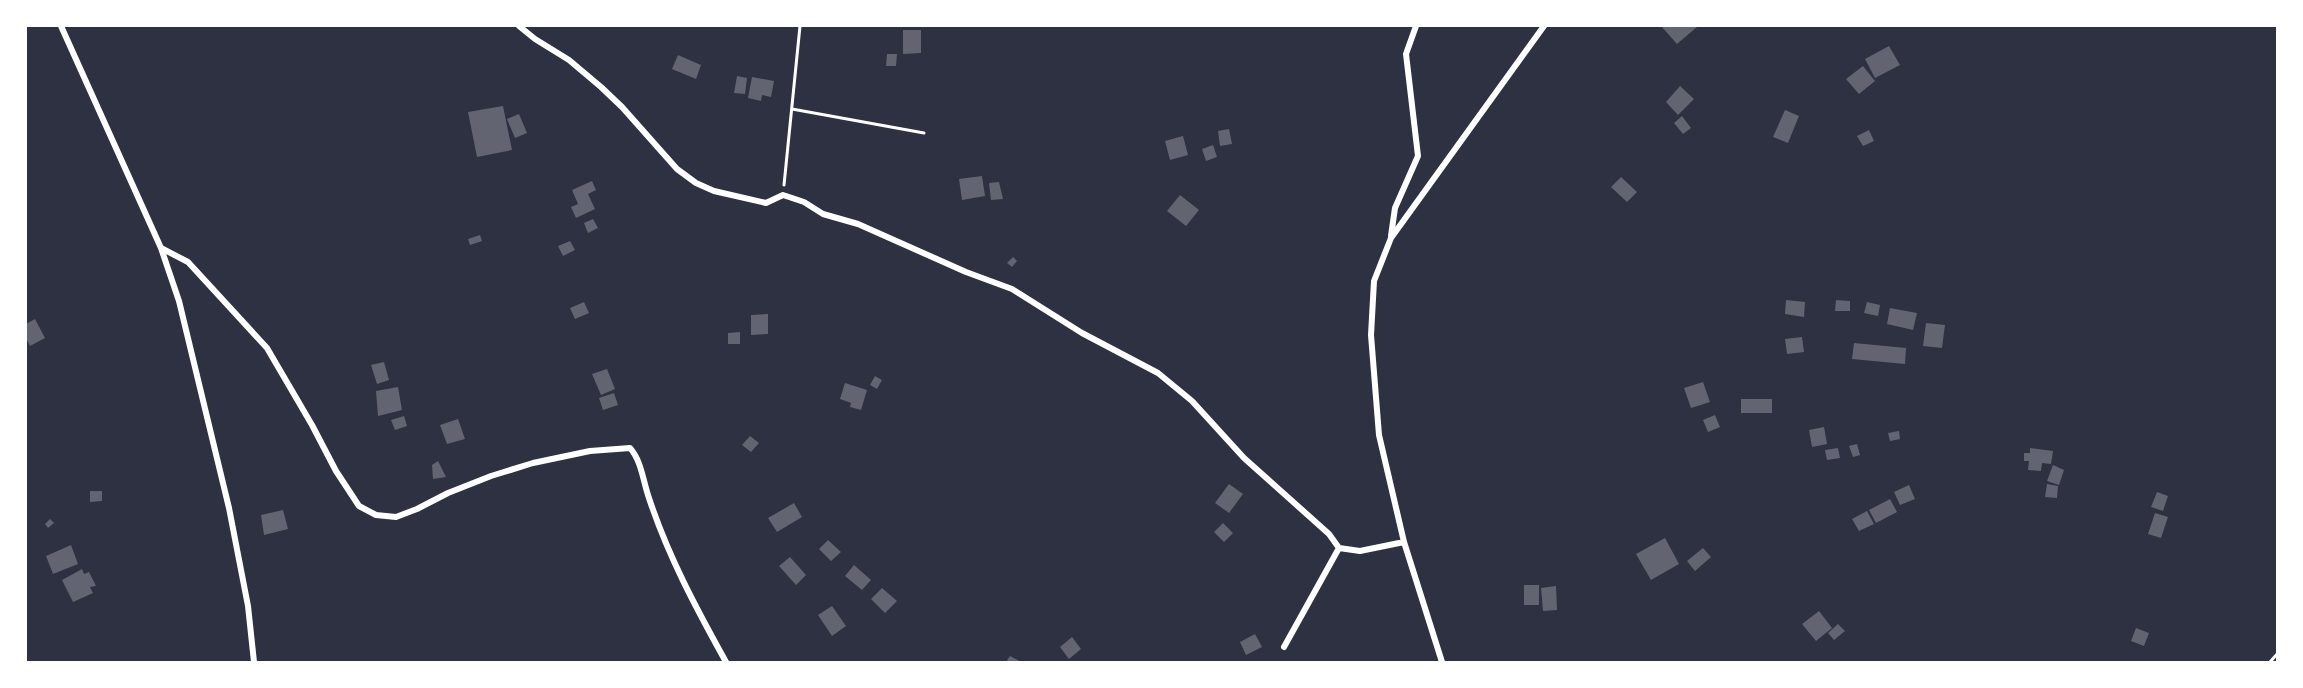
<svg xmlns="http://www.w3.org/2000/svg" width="2303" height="688" viewBox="0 0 2303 688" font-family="'DM Sans',sans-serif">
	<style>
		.building { fill: #626471 }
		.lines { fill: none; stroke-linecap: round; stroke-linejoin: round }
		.path { stroke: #fff; stroke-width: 3 }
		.minor { stroke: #fff; stroke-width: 6 }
	</style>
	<rect width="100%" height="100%" fill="#2d3142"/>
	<path class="building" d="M1661 26H1696L1697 27 1677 44Z
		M903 30H921V53L903 54Z
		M1889 46 1900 65 1875 78 1865 59Z
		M887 54H897L896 66H886Z
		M678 55 701 65 696 79 672 69Z
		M1863 66 1875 81 1859 94 1846 79Z
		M737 76 747 78 745 94 734 93Z
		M752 77 774 81 771 97 762 95 761 101 748 98Z
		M1680 86 1694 99 1678 115 1666 102Z
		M503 106 512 150 477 157 468 112Z
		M1785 110 1799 116 1788 143 1773 137Z
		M519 114 527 133 515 138 507 119Z
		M1682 116 1691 128 1683 134 1674 123Z
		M1229 129 1232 144 1220 146 1218 131Z
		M1869 130 1874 141 1863 146 1857 136Z
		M1183 136 1188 155 1170 160 1165 141Z
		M1213 145 1217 157 1206 161 1202 149Z
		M982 176 985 196 962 200 959 179Z
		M1621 177 1637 192 1627 202 1611 187Z
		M592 181 596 190 588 194 595 209 576 218 571 207 578 204 572 190Z
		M999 182 1003 199 991 200 989 183Z
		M1180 195 1199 210 1186 226 1167 211Z
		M593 219 598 228 588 233 584 223Z
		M480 235 482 241 470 245 468 239Z
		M570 241 575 250 563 256 558 246Z
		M1013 257 1017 261 1012 267 1007 263Z
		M1786 300 1805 302 1804 317 1785 314Z
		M1836 300 1850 301V311H1835Z
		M584 302 589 313 575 319 570 308Z
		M1867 302 1880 305 1878 316 1864 313Z
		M1890 308 1917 313 1913 330 1887 324Z
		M768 314V334L751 335V315Z
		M35 319 45 338 30 346 26 338V324Z
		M1926 323 1945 325 1942 348 1923 346Z
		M740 332V344H728V333Z
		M1802 337 1804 352 1787 354 1785 339Z
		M1854 343 1906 348 1905 364 1852 359Z
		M384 362 389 380 377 384 371 365Z
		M607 369 615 389 601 395 592 374Z
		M875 376 882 380 877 389 870 385Z
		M1703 382 1710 402 1691 408 1684 388Z
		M845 383 867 390 861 410 850 407 851 403 840 399Z
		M398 387 402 410 378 416 376 391Z
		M614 393 618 405 603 410 599 398Z
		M1741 399H1772V413H1741Z
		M1715 415 1720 427 1708 432 1703 420Z
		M404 416 407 426 395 430 391 420Z
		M458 419 465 439 447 444 440 425Z
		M1824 427 1827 444 1812 447 1809 430Z
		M1899 431 1900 439 1890 441 1888 433Z
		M750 436 759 443 751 452 742 445Z
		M1857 444 1860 455 1853 457 1849 446Z
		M1838 448 1840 458 1827 460 1825 450Z
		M2030 448 2053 451 2051 464 2042 463 2041 471 2028 470 2029 461H2024V453H2030Z
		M438 461 446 477 433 479 432 465Z
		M2053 465 2064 470 2059 485 2047 481Z
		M1229 484 1243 494 1229 513 1215 503Z
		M2047 484 2058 486 2057 498 2045 497Z
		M1909 485 1915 499 1900 505 1894 492Z
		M90 491H102V501L90 502Z
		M2157 492 2168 496 2163 511 2151 507Z
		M1890 499 1897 512 1876 523 1869 510Z
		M794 503 802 517 777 532 768 518Z
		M283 510 288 529 264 535 261 515Z
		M1867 511 1874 524 1859 531 1852 519Z
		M2155 513 2168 517 2161 538 2148 534Z
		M50 519 54 523 48 528 45 524Z
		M1223 523 1233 533 1224 542 1214 532Z
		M1665 538 1679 564 1651 580 1636 554Z
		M828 540 841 552 831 561 819 549Z
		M71 545 78 564 53 574 46 556Z
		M1703 548 1711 557 1695 571 1687 561Z
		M790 557 806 575 796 585 779 566Z
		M854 565 871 580 862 590 845 576Z
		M82 569 84 574 89 572 96 586 90 587 93 593 73 602 62 580Z
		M1524 585H1539V605H1524Z
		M1556 586 1557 610 1543 611 1541 588Z
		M882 588 897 601 885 613 871 599Z
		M832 606 846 626 832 636 818 615Z
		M1819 611 1832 628 1816 641 1802 624Z
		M1838 624 1845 631 1834 640 1828 633Z
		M2136 628 2149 633 2144 646 2131 641Z
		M1255 634 1262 647 1246 655 1240 642Z
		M1072 637 1081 649 1069 659 1060 647Z
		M1010 656 1021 662H1006Z"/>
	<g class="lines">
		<path class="path" d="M792 109 924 133
			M784 185 800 26
			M2270 662 2278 653"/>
		<path class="minor" d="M61 26 161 248 179 301 229 508 248 606 254 662
			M519 26 535 39 569 60 601 87 622 107 677 169 696 183 714 191 766 203 783 195 804 202 823 214 858 224 966 272 1012 289 1082 333 1158 373 1192 401 1244 458 1329 534 1339 548 1360 551 1404 542 1442 662
			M1391 236 1395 208 1418 156 1406 54 1416 26
			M161 248 188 262 267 348 312 425 336 471 359 506 376 515 396 517 417 509 448 493 491 476 533 463 590 451 630 448C641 460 643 480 648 495 667 554 696 608 726 662
			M1404 542 1379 435 1371 335 1374 281 1391 238 1544 26
			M1284 647 1339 548"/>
	</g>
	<rect width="2303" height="688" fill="none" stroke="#ffffff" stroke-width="54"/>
</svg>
